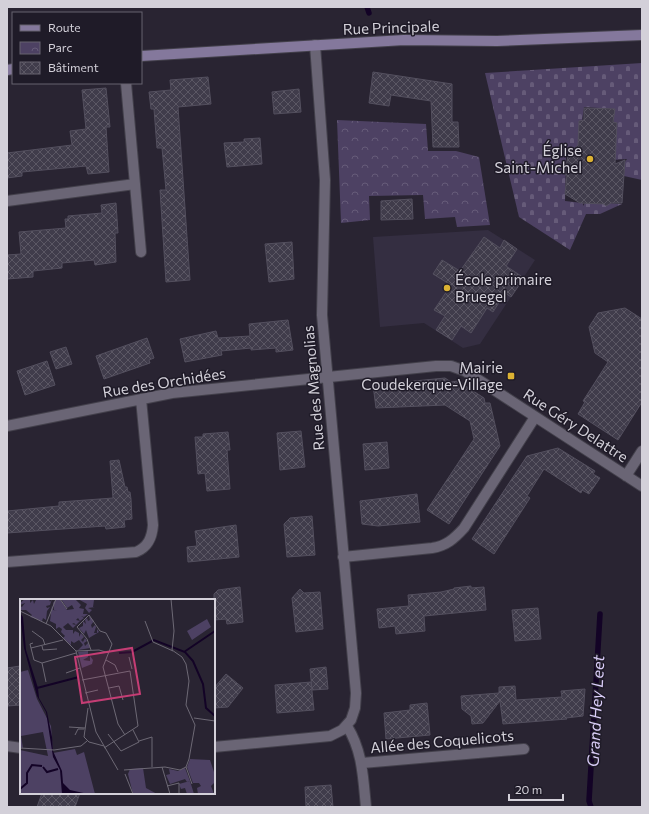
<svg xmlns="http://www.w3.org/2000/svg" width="649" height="814" viewBox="0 0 649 814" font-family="Commissioner,sans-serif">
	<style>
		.built { fill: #342e41 }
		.cemetery { fill: url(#cemetery-stones) }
		.park { fill: url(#park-crowns) }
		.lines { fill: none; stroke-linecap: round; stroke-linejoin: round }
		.stream { stroke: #130326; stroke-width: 5.5 }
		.building { fill: url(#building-cross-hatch); stroke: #534f5e }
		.street-casing { stroke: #43404b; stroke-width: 12 }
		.secondary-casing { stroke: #43404b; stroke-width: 12 }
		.street { stroke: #6a6575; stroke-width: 10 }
		.secondary { stroke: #84789c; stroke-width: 10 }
		.poi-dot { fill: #dcb233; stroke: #1f1b28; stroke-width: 1.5 }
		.labels { text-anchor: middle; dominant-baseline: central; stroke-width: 3; stroke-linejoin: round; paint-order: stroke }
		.street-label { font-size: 15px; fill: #d3d0d9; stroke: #1f1b28 }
		.poi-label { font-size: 15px; fill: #d3d0d9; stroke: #1f1b28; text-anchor: end }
		.water-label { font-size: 16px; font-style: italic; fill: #d9ccf7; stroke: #1f1b28 }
		.inset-river { fill: none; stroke: #130326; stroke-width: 2 }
		.inset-road { fill: none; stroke: #6d6975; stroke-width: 1 }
		.view { fill: #c53d74; fill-opacity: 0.15; stroke: #c53d74; stroke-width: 2 }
		.inset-edge { fill: none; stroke: #d3d0d9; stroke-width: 2 }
	</style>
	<defs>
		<pattern id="cemetery-stones" width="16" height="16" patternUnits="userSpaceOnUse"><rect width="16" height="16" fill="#4d4163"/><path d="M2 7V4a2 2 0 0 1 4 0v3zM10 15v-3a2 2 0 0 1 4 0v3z" fill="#665b79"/></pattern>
		<pattern id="park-crowns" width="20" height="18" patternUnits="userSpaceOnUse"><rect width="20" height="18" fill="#4d4163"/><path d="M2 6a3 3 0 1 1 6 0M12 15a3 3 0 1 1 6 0" fill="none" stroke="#665b79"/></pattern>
		<pattern id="building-cross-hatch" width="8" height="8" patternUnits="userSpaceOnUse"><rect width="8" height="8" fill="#403c4b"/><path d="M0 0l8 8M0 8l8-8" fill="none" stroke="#5b5764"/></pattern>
	</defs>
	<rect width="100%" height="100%" fill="#292432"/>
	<path class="built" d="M488 230 535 260 480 344 463 348 424 323 380 327 373 237Z"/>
	<path class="cemetery" d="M642 63V180L624 176 625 162 627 159 613 160 614 109 584 107 577 158 566 157 565 201 583 203V206L585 203 604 204 606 206V203L622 204 600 214H586L570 250 519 217 485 73Z"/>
	<path class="park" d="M337 120 426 124 428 151H456L479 157 490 225 457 227 455 217 425 219 423 195 369 196 370 220 341 223Z"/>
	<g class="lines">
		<path class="stream" d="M367 7 369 13
			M591 807 589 801 600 614"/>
	</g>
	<path class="building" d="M373 72 452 84V122H458L459 147H433L431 101 391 95 389 106 369 103Z
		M208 77 211 104 178 107 190 280 166 282 160 190H166L162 148H157L154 109H151L149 92 171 90 170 80Z
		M106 88 110 127H106L109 172 88 174 86 166 22 172V176L7 178V153L72 145 70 131 86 129 82 90Z
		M299 89 301 112 274 114 272 92Z
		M584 108 615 109 613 122 617 123 615 164 625 160 622 203H611L606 206 604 204 580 203 565 194 567 175H565L568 155 578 145 579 121 584 120Z
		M260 138 262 164 227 167 224 143 244 142V139Z
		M412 199 413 219 381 220V201Z
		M116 203 118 233H115L116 262 95 265 94 260 62 263V268L33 271V277L7 279V255L21 254 19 232 66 228 65 219H68V216L102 213 101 205Z
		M484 237 500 248 504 240 517 249 506 266 524 278 511 297 505 293 493 312 487 308 471 333 461 326 452 340 436 330 445 316 434 310 451 285 433 274 442 260 460 271Z
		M292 242 294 279 269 282 265 244Z
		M625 308 642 319V402L618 440 578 414 585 402 583 401 608 362 595 353 589 327 598 313Z
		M288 320 293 350 276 352V348L251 350V348L221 351 222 355 185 362 180 339 216 331 218 338 250 336 249 324Z
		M147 338 154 358 149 360 150 363 104 379 96 356Z
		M66 347 72 364 56 369 50 352Z
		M47 361 55 385 25 395 17 371Z
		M445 378 451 382 458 381 484 398 485 403H490L500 446 449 524 427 510 474 439 470 421 445 405 376 408 373 385Z
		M301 431 305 467 280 470 277 433Z
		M228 432 230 450H227L230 489 207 491 205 473 198 474 195 437H203V434Z
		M387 442 389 468 365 470 363 444Z
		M558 448 595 471 593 474 600 478 589 494 582 490 581 493 544 469 527 496 530 498 494 554 472 539 527 456Z
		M119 460 125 487H127L128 492H130L131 499 132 519 124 520 125 527 106 529 105 526 7 533V511L59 506V502L113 498 110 461Z
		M417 494 420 522 378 526 362 524 360 501Z
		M312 516 315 555 287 557 284 524 290 518Z
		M236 525 239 557 188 562 187 547 197 546 195 531Z
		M471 586V588L484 587 486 610 424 616 425 631 396 634 395 626 379 628 377 609 409 606 408 595 441 592 454 589V588Z
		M240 587 243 622 227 624 226 619 214 620V594L218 590Z
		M300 589 304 593 320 592 323 629 296 632 292 598Z
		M538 608 541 639 515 641 512 610Z
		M20 666 21 705 7 706V668Z
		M326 667 328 689 312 690 310 669Z
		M226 674 243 688 228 707 214 708V688Z
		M311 682 314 710 277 713 275 685Z
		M515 686 516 700 562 697 561 691 585 689 583 716 566 718 567 719 503 724 500 701 483 723 472 724 471 716 462 709 461 696 499 693V687Z
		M427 703 430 735 386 739 384 713 410 710V705Z
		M331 785 333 807H306L305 787Z
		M42 793H80L75 807H37Z"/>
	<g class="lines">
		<g class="street-casing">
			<path id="street" d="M126 83 141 252
				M7 201 135 184
				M7 426 172 393 436 366H451L465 371 642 486
				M626 476 642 451
				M343 557 432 548C446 546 454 539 464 528L535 417
				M7 562 136 552C148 547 152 538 153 525L141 399
				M347 726C363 752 363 778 366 807
				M7 746 21 748
				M214 747 330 736 342 730 351 720 355 708 356 693 322 315 325 180 315 45
				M362 763 524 749"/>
		</g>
		<g class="secondary-casing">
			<path id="secondary" d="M141 56 404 40 497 41 642 35
				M7 70 13 69"/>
		</g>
		<use href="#street" class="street"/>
		<use href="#secondary" class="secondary"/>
	</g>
	<g class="poi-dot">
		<circle cx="590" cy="159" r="4"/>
		<circle cx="447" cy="288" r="4"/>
		<rect x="507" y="372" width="8" height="8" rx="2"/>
	</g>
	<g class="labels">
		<g class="street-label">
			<text transform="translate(391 27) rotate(-2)">Rue Principale</text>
			<text transform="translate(164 382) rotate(-9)">Rue des Orchidées</text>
			<text transform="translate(313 388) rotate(-95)">Rue des Magnolias</text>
			<text transform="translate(576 425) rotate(33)">Rue Géry Delattre</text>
			<text transform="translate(442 741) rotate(-5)">Allée des Coquelicots</text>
		</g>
		<g class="poi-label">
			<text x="582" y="150">Église<tspan x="582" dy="17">Saint-Michel</tspan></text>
			<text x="455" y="279" text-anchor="start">École primaire<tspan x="455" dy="17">Bruegel</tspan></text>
			<text x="503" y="367">Mairie<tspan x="503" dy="17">Coudekerque-Village</tspan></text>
		</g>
		<g class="water-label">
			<text transform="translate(595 711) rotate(-87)">Grand Hey Leet</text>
		</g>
	</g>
	<g transform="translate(20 599)">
		<rect width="195" height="195" fill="#292432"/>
		<path d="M187 20 191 28 172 41 167 32ZM170 160 190 161 195 176V183L191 187 194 195H178L177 189 181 187 179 184H173L167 168ZM165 169 170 182 167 183 165 180 150 185 146 176 150 175 149 170 158 172Z" fill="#4d4163"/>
		<path d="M8 71 17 100 31 127 33 154 55 150 57 156 64 153 75 195H0V151L28 157 23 133 1 137 3 149 0 148V73ZM123 169 126 189 137 195H113L108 175 110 170Z" fill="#4d4163"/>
		<path d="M68 52V58L63 61 70 62V57L73 61 72 65 62 69 58 53Z" fill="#4d4163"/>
		<path d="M5 0H10V4L13 1 14 5 16 1 29 0 30 3 32 0 30 6 26 7 27 9 30 8 27 12 26 21 23 19 22 22 10 18 12 16 6 11H1L0 7 2 8 5 4 0 6V4ZM36 0H40L47 11 54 10 52 6 47 9 41 0H55L61 6 59 9 64 10 63 15H68L64 18 61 17 64 19 60 22 58 19 56 21 60 22 56 26 54 24 52 25 56 26 53 29 48 24 43 28 46 31H53V35L55 32 59 34V38L61 34 64 38 61 41 63 43 65 39 67 42 64 44 65 47 68 44 70 49 58 51 63 46 59 41 54 44 51 42V46L43 39 45 37 41 33 42 30 39 28 36 30V25L30 22 32 6 33 11 37 12 34 11 33 4ZM58 0 74 1 73 8H75L68 9 72 11 69 14 65 9 67 5ZM69 17 74 22 71 26 72 29 75 26 76 28 74 34H77V30L79 33 69 39 66 31 64 35 59 29 63 27V22L66 25 65 21 67 19 68 22 70 21ZM170 182 174 195H167L165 189 161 190 159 185Z" fill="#4d4163"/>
		<path d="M0 14 3 18 6 51 18 89 19 99 27 113 32 138 33 152 42 172 43 184 50 191 68 195H42L40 171 33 158 26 113 17 97 4 49Z" fill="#130326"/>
		<path class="inset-river" d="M164 53 195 32M99 54 112 53 134 41 165 53 173 62 183 85 186 109 195 117M17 89 59 78M23 168 27 173 38 170M0 190 7 184V174L12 166 22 167"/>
		<path class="inset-road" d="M40 0 47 10M0 12 31 27 56 52 76 133 98 171M125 22 133 43 153 52M26 25 36 0M12 32 23 40 25 46M13 44 10 45 14 61 22 64 56 54M22 47 23 51 37 50M11 49 43 41M71 51 67 40 57 28 69 16 80 32 86 34 92 45 83 68 98 125 105 136M56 52 79 51 89 54M109 58 112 70M86 61 95 66 98 73M22 64 26 83M46 74 60 69M62 81 110 72 118 127 84 149M89 89 99 87 103 101M65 94 78 91M68 109 64 138 69 143 84 147M174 119 195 122M49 128 65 129M88 135 101 152 119 143 113 131M55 136 58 130H64M119 142 132 138V168M0 149 34 151 61 147 67 142M142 168 150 195M166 168 172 185M104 171 145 168 160 171 166 168 169 160 175 126 166 106 169 82 166 65 162 58 152 51 154 32 151 0M105 175 113 195M147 187 159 184V195"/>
		<path class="view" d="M112 49 120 95 62 104 55 58Z"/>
		<rect width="195" height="195" class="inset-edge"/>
	</g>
	<rect width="649" height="814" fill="none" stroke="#d3d0d9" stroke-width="16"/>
	<rect x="12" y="12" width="130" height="72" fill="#1f1b28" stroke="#67636f"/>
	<rect x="20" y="25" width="20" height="6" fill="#84789c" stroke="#67636f"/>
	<text x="48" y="32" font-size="12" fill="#d3d0d9">Route</text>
	<rect x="20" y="42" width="20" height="12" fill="url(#park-crowns)" stroke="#67636f"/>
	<text x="48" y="52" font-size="12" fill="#d3d0d9">Parc</text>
	<rect x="20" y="62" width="20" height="12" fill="url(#building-cross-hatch)" stroke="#67636f"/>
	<text x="48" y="72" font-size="12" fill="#d3d0d9">Bâtiment</text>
	<path d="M509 794v6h54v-6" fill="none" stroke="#d3d0d9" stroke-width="2"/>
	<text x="515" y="794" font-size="12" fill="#d3d0d9" stroke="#1f1b28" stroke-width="3" paint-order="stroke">20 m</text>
</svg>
